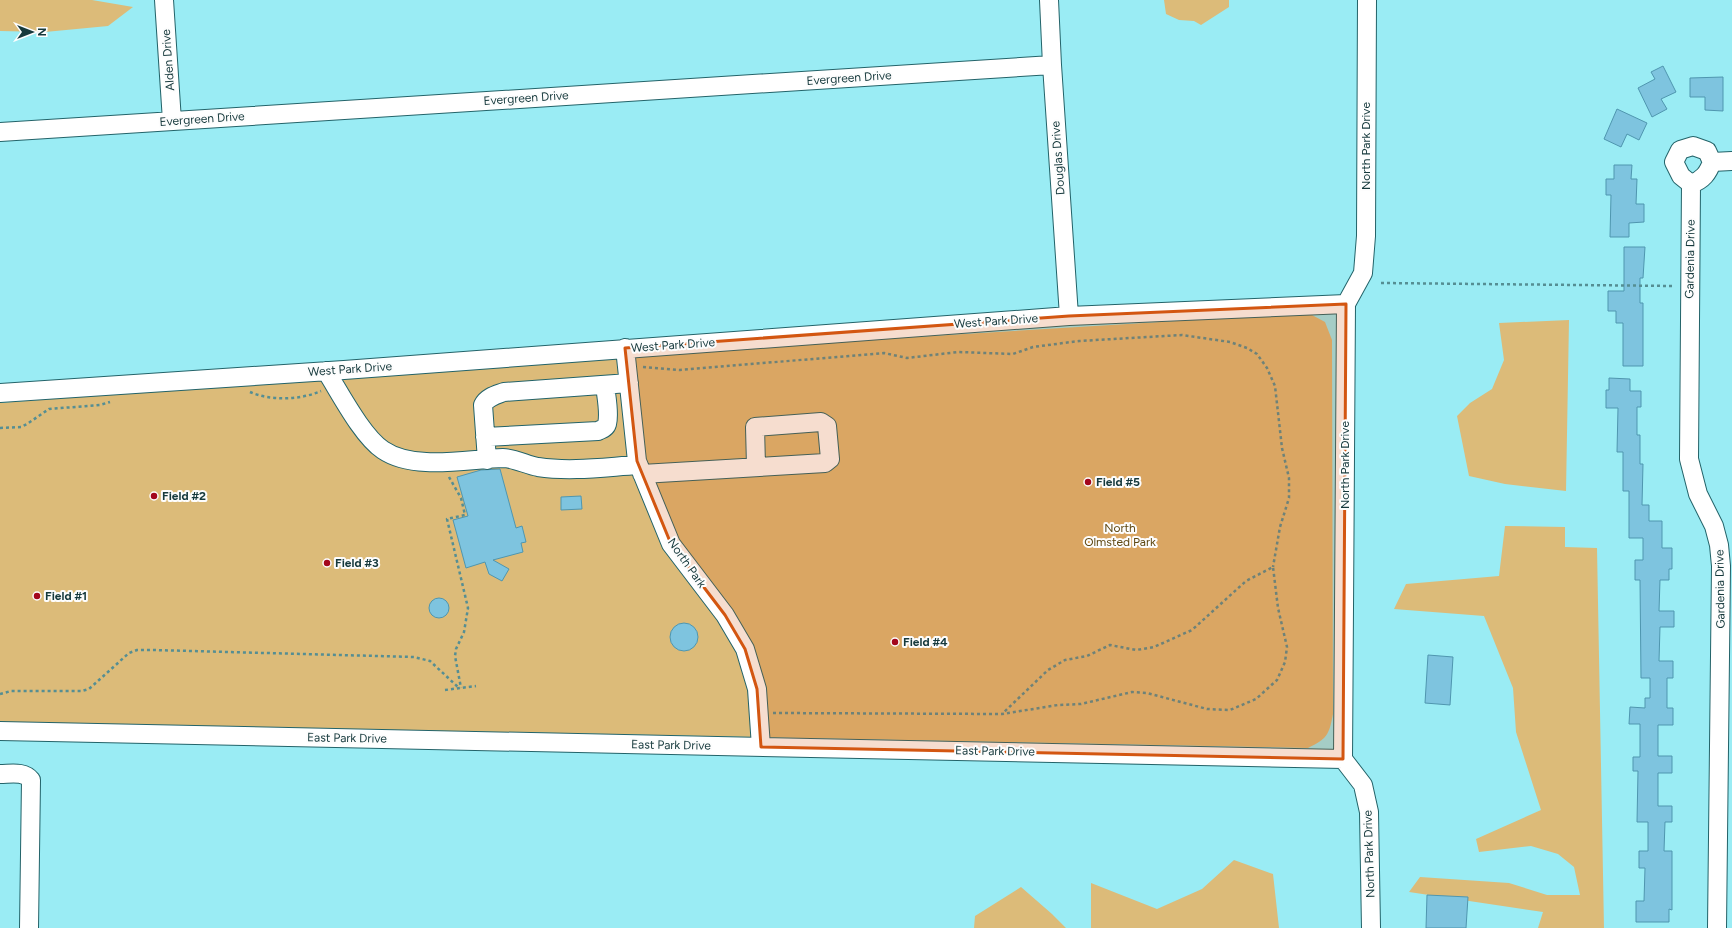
<svg xmlns="http://www.w3.org/2000/svg" width="1732" height="928" viewBox="0 0 1732 928" font-family="Figtree,sans-serif">
	<style>
		.green { fill: #dcbb79 }
		.building { fill: #7ec4df; stroke: #4f96af }
		.lines { fill: none; stroke-linecap: round; stroke-linejoin: round }
		.minor-casing { stroke: #236369; stroke-width: 20 }
		.path { stroke: #558e93; stroke-width: 2.5; stroke-dasharray: 3 3; stroke-linecap: butt }
		.minor { stroke: #fff; stroke-width: 18 }
		.marked { fill: #d35611; fill-opacity: 0.2; stroke: #d35611; stroke-width: 3; stroke-linejoin: round }
		.poi-dot { fill: #a3061d; stroke: #fdfdfd; stroke-width: 1.5 }
		.labels { text-anchor: middle; dominant-baseline: central; stroke-width: 4; stroke-linejoin: round; paint-order: stroke }
		.street-label { font-size: 12px; fill: #16393c; stroke: #fdfdfd }
		.poi-label { font-size: 12px; font-weight: bold; fill: #16393c; stroke: #fdfdfd; text-anchor: start }
		.park-label { font-size: 12px; fill: #5f4812; stroke: #fdfdfd }
	</style>
	<rect width="100%" height="100%" fill="#9aecf4"/>
	<path class="green" d="M0 0H92L133 7 108 26 45 32 0 31Z
		M1164 0H1229V7L1201 25 1194 21 1179 20 1166 14Z
		M1292 314 1312 315 1325 322 1332 340 1333 714C1329 735 1327 739 1308 748L0 722V403L685 351Z
		M1569 320 1566 491 1505 484 1469 476 1457 416 1470 403 1492 389 1504 360 1499 323Z
		M1505 526 1565 527V547L1597 548 1604 928H1538L1543 912 1409 892 1420 877 1509 883 1547 895H1580L1574 867 1558 854 1531 846 1479 852 1476 839 1541 810 1516 732 1513 688 1484 616 1394 609 1406 584 1499 576Z
		M1234 860 1273 874 1279 928H1091V883L1157 909 1202 889Z
		M1021 887 1052 914 1066 928H974L975 916Z"/>
	<path class="building" d="M1663 66 1676 92 1661 99 1667 109 1652 117 1638 88 1655 79 1651 72Z
		M1723 77V111L1705 110V97H1690V78Z
		M1617 109 1647 123 1639 140 1627 134 1621 147 1604 139Z
		M1614 165H1632L1631 179H1637L1636 204H1644V222L1629 223V237H1610L1611 195H1606V179H1614Z
		M1624 247H1645L1643 278H1640V303H1643V366H1623V323H1616V311H1608V291H1624Z
		M1609 378 1630 379V391H1641V407H1637V435H1640V464H1643L1642 505H1649V521H1662V548H1672V569H1669V580H1660L1659 611H1674V627H1660L1659 661H1673V678H1667V708H1673V725H1658V756H1672V773H1658V806H1672V822H1665L1664 851H1672V910L1669 909V922H1636V901H1644L1645 868H1639V851H1648V822H1637L1638 771H1633V757H1640V724H1629L1630 707 1645 708V698H1650V678H1641L1640 580H1635V560H1643V538H1629V491H1623V452H1617L1618 408H1606V390H1609Z
		M500 469 516 528 522 526 526 542 521 543 523 552 493 560 509 569 502 581 489 574 485 562 466 568 453 520 468 516 457 477 481 470Z
		M581 496 582 509 561 510V497Z
		M429 608a10 10 0 1 1 20 0a10 10 0 1 1-20 0Z
		M670 637a14 14 0 1 1 28 0a14 14 0 1 1-28 0Z
		M1428 655 1453 657 1450 705 1425 703Z
		M1427 895 1468 897 1466 928H1426Z"/>
	<g class="lines">
		<g class="minor-casing">
			<path id="minor" d="M164 0 172 121
				M1049 0 1052 65 1069 316
				M1367 0 1366 236 1363 273 1346 304 1343 759 1363 785 1369 812 1371 928
				M0 132 1052 65
				M1691 184C1703 180 1708 173 1712 162
				M625 348 637 461 671 544 725 615 745 649 757 689 761 747
				M326 371C340 393 362 436 383 450 414 471 467 459 503 458 514 458 527 465 538 467 571 472 605 467 638 465
				M0 393 344 370 1069 316 1346 304
				M485 437 598 431C602 429 606 428 607 424 610 413 606 396 605 385
				M487 460 483 405C487 397 496 395 504 392L629 383
				M642 474 825 463 830 459 827 426 821 422 755 427 756 466
				M0 731 1343 759
				M0 774C11 774 24 771 31 780L29 928
				M1717 928 1721 566 1719 545 1714 526 1698 494 1689 459 1691 184 1681 176 1674 162 1680 150 1693 146 1707 151 1712 162 1732 161"/>
		</g>
		<path class="path" d="M1381 283 1675 286
			M643 367 680 370 884 353 907 358 958 352 1013 354 1033 347 1079 341 1182 335 1230 342 1247 348 1257 354 1267 368 1275 386 1282 448 1289 478V498L1280 527 1273 567
			M250 392C270 401 301 400 321 391
			M0 428 21 427 27 424 49 409 100 405 110 402
			M449 477 461 498 465 515 447 519 468 608 464 632 456 649 455 656 461 688
			M445 690 476 686
			M0 694 11 691H82L89 689 129 653 137 650H154L414 657 430 661 459 688
			M773 713 1002 714 1058 705 1081 704 1132 692 1147 693 1207 709 1230 710 1256 699 1277 680 1285 662 1287 647 1278 608 1273 567 1246 581 1192 630 1154 647 1136 650 1110 645 1087 656 1065 660 1048 670 1002 714"/>
		<use href="#minor" class="minor"/>
	</g>
	<path class="marked" d="M1346 304 1343 759 761 747 757 689 745 649 725 615 671 544 637 461 625 348 1069 316Z"/>
	<g class="poi-dot">
		<circle cx="1088" cy="482" r="4"/>
		<circle cx="154" cy="496" r="4"/>
		<circle cx="327" cy="563" r="4"/>
		<circle cx="37" cy="596" r="4"/>
		<circle cx="895" cy="642" r="4"/>
	</g>
	<g class="labels">
		<g class="street-label">
			<text transform="translate(168 60) rotate(-94)">Alden Drive</text>
			<text transform="translate(849 78) rotate(-4)">Evergreen Drive</text>
			<text transform="translate(526 98) rotate(-4)">Evergreen Drive</text>
			<text transform="translate(202 119) rotate(-4)">Evergreen Drive</text>
			<text transform="translate(1366 146) rotate(-90)">North Park Drive</text>
			<text transform="translate(1058 158) rotate(-94)">Douglas Drive</text>
			<text transform="translate(1690 259) rotate(-89)">Gardenia Drive</text>
			<text transform="translate(996 321) rotate(-4)">West Park Drive</text>
			<text transform="translate(673 345) rotate(-4)">West Park Drive</text>
			<text transform="translate(350 369) rotate(-4)">West Park Drive</text>
			<text transform="translate(1345 465) rotate(-90)">North Park Drive</text>
			<text transform="translate(687 563) rotate(55)">North Park</text>
			<text transform="translate(1720 589) rotate(-91)">Gardenia Drive</text>
			<text transform="translate(347 738) rotate(1)">East Park Drive</text>
			<text transform="translate(671 745) rotate(1)">East Park Drive</text>
			<text transform="translate(995 751) rotate(1)">East Park Drive</text>
			<text transform="translate(1369 854) rotate(-92)">North Park Drive</text>
		</g>
		<g class="poi-label">
			<text x="1096" y="482">Field #5</text>
			<text x="162" y="496">Field #2</text>
			<text x="335" y="563">Field #3</text>
			<text x="45" y="596">Field #1</text>
			<text x="903" y="642">Field #4</text>
		</g>
		<g class="park-label">
			<text x="1120" y="528">North<tspan x="1120" dy="14">Olmsted Park</tspan></text>
		</g>
	</g>
	<g transform="translate(32 32) rotate(90)" stroke="#fdfdfd" stroke-width="3" paint-order="stroke">
	<path d="M0-3L7 15L0 10L-7 15Z" fill="#16393c"/>
	<text y="-6" font-size="11" font-weight="bold" text-anchor="middle" fill="#16393c">N</text>
	</g>
</svg>
